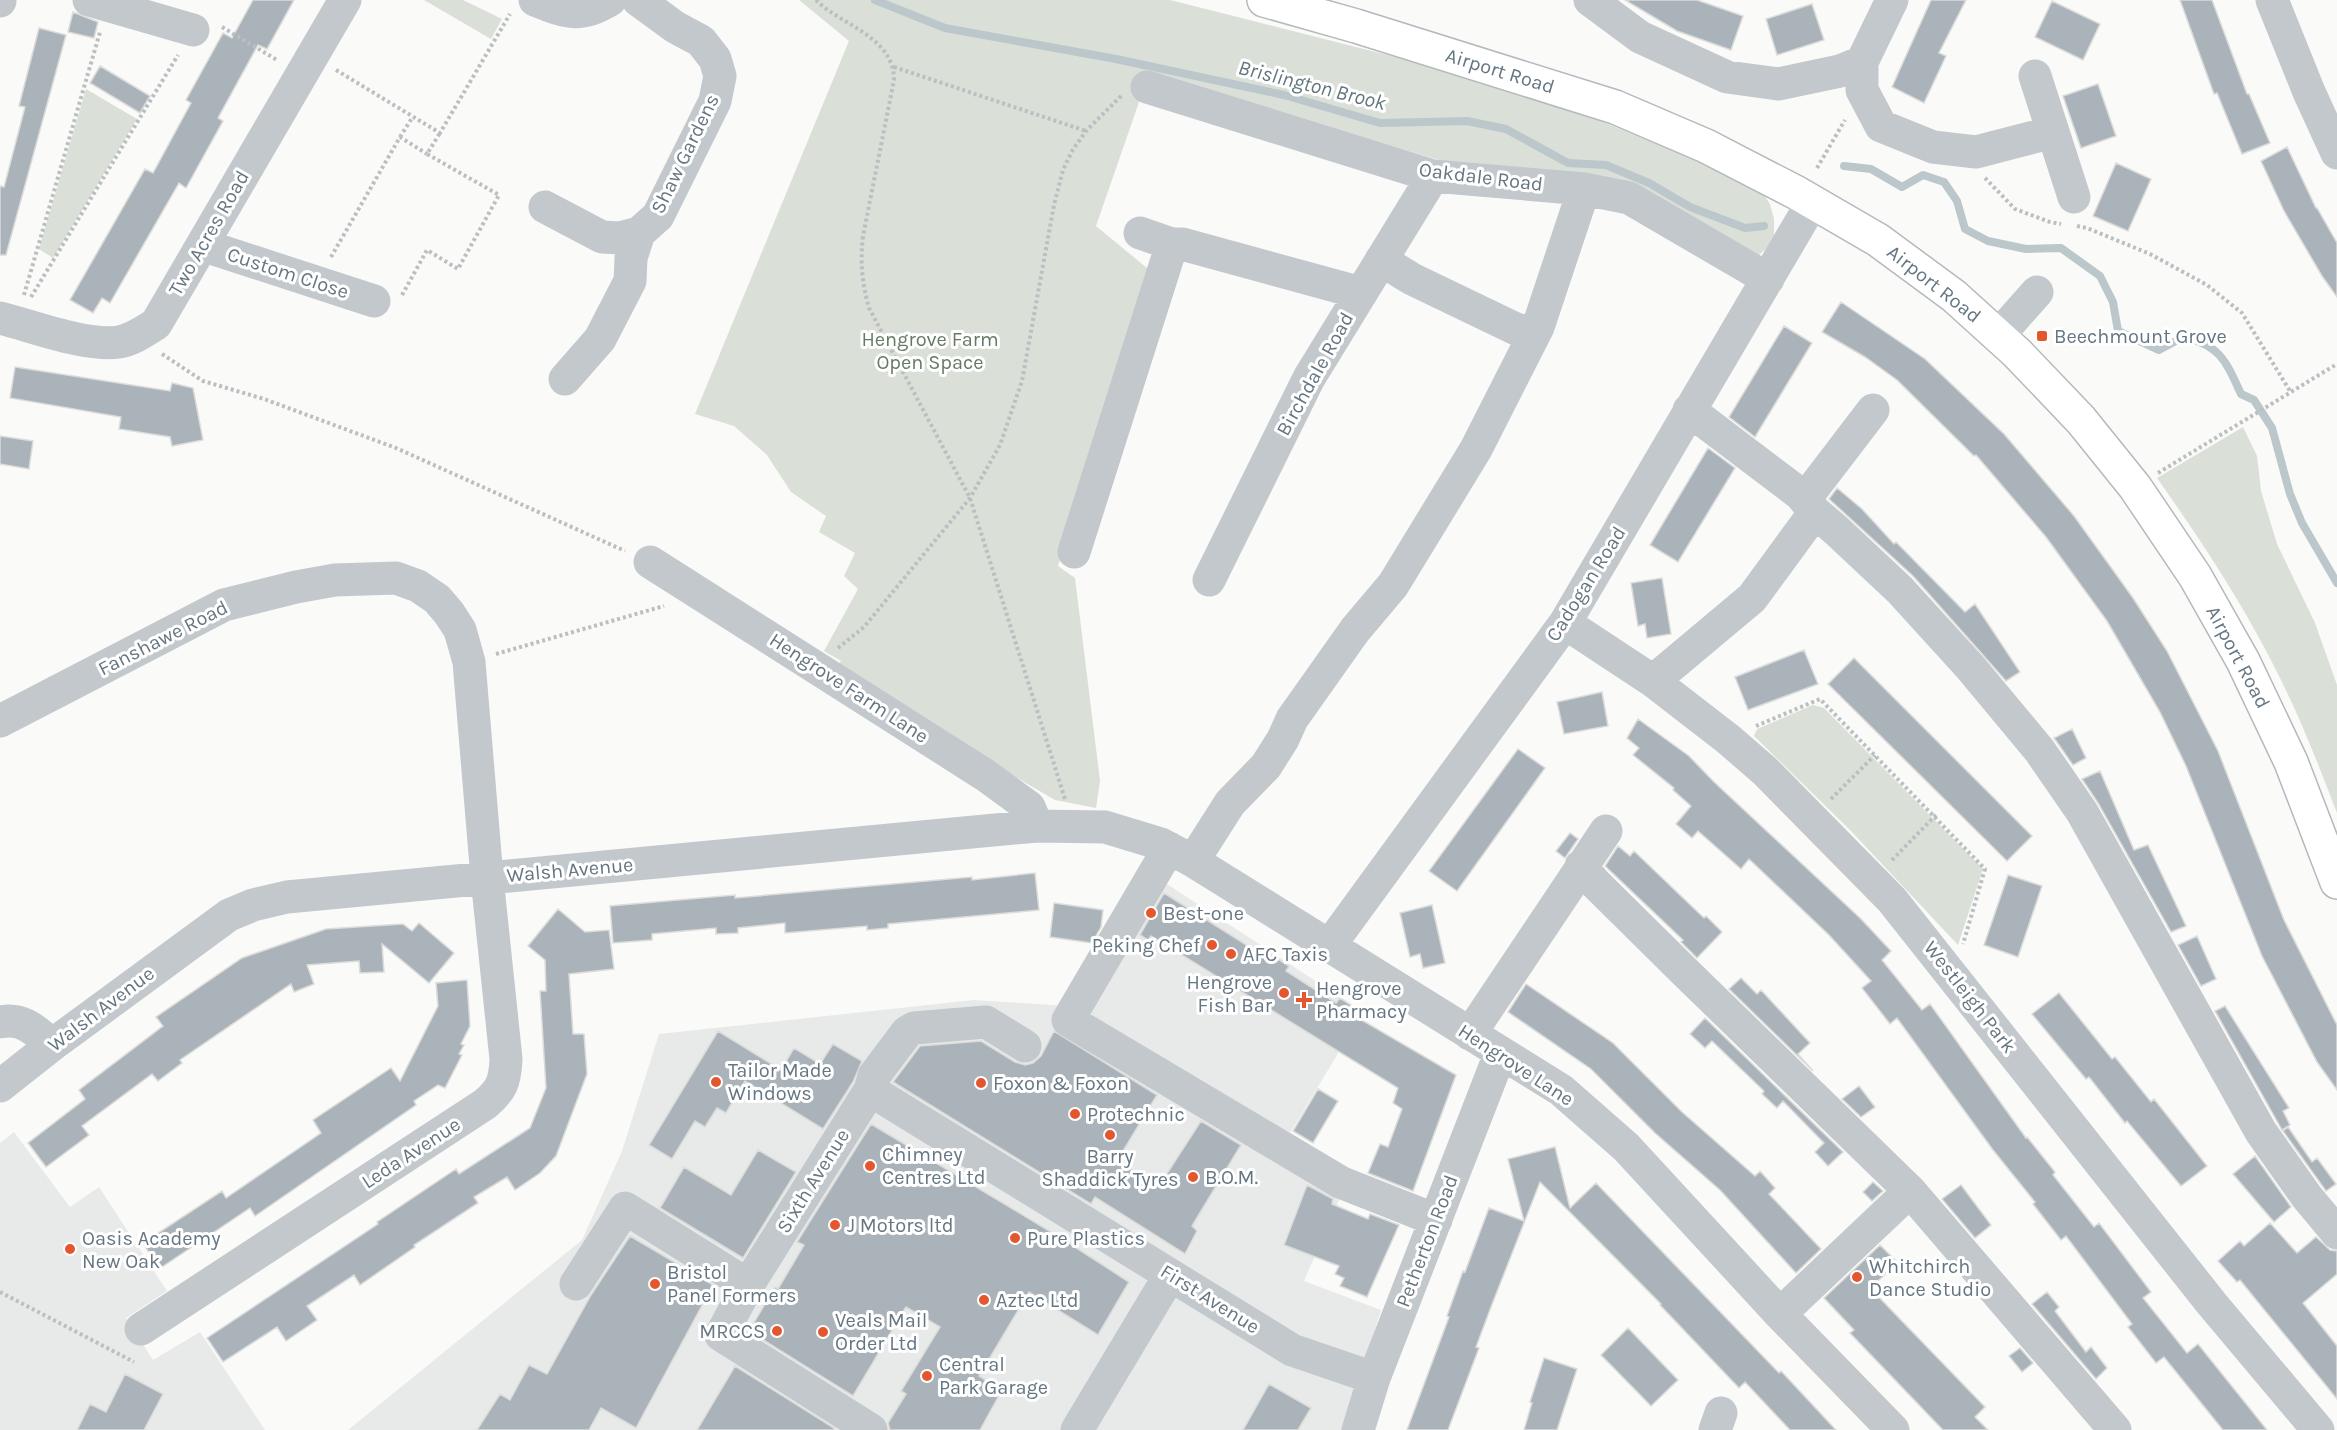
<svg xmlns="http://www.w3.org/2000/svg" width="2337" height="1430" viewBox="0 0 2337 1430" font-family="Karla,sans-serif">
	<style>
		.built { fill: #e8e9e9 }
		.green { fill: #dadfd7 }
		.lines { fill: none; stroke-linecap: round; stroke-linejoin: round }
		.stream { stroke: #bbc7cb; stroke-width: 8 }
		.building { fill: #aab3b9; stroke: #dcdcda; stroke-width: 1.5 }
		.highway-casing { stroke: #b4b9bd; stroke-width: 36 }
		.path { stroke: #bbbfc2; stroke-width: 4; stroke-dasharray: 3 3; stroke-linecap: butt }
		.minor { stroke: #c3c8cc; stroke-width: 33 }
		.highway { stroke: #fff; stroke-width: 33 }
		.poi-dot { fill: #e4572e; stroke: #fff; stroke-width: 2 }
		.labels { text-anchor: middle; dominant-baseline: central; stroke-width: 6; stroke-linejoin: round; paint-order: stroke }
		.street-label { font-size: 20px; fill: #657683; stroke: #fff }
		.poi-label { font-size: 20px; fill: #657683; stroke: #fff; text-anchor: start }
		.park-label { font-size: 20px; fill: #687a64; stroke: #fff }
		.water-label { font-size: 21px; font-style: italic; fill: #60757c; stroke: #fff }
	</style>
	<rect width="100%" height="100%" fill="#fafaf8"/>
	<path class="built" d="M1150 873 1363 1012 1290 1133 1352 1170 1304 1281 1381 1310 1343 1430H348L582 1240 622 1151 659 1034 974 1000 1069 1006Z
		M14 1132 70 1207 99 1187 167 1291 126 1318 153 1360 200 1332 265 1430H0V1143Z"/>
	<path class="green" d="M424 0H463L502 19 491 39Z
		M799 0H1170L1498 83 1608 124 1725 172 1761 191 1770 204 1774 219V235L1767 248 1759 255 1731 244C1536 187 1341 133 1146 73L1138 105 1096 226 1159 278 1058 566 1075 578 1100 781 1096 808 1055 800 835 671 841 661 824 651 858 589 844 576 855 553 819 532 826 516 791 492 767 455 734 426 695 414 849 41Z
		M86 89 137 119 53 258 39 249Z
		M2243 427 2257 456 2261 491 2277 544 2315 623 2337 685V813C2320 769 2303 724 2282 682 2247 610 2203 543 2157 478Z
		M1813 705 1824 708 1983 869 1958 945 1851 831 1754 736 1757 729Z"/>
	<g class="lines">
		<path class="stream" d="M875 0 945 28 1116 59 1284 95 1380 123 1467 121 1506 129 1568 163 1606 165 1649 183 1690 207 1745 228 1764 226
			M1844 166 1871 169 1902 187 1923 175 1944 182 1957 201 1965 229 1988 241 2026 249 2061 248 2100 276 2113 302 2118 331 2159 350 2183 337C2220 345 2226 361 2241 394L2254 400 2272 428 2290 494 2302 523 2337 583"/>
	</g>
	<path class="building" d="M253 0H294L267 49 258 45 218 118 223 121 186 188 179 183 110 303 102 298 93 313 70 300 145 169 153 173 191 103 186 100 223 33 232 38Z
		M1625 0H1697L1743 16 1731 50 1677 31Z
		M1931 0H1966L1939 53 1946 56 1924 103 1892 87Z
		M2180 0H2212L2247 94H2249L2270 143 2242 154 2217 93 2214 94Z
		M2052 1 2100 24 2083 60 2035 37Z
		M1812 4 1824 40 1777 55 1766 19Z
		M73 12 98 22 94 38 68 32Z
		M39 28 66 35 6 255H0V186L4 187 25 107 19 106Z
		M100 66 150 96 140 113 90 83Z
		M2098 84 2116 136 2081 148 2063 96Z
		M2287 147 2316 208H2317L2337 243V297L2322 276 2284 211 2261 161Z
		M2116 163 2151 179 2128 231 2093 216Z
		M1841 302 1925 359 2004 434 2074 516 2133 598 2167 651 2218 751 2284 920 2337 1025V1090L2317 1062 2262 956 2186 766 2160 712 2107 621 2046 537 1976 455 1974 456 1897 380 1865 357 1822 332Z
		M1784 326 1812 343 1755 437 1729 417Z
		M15 367 170 391 172 383 193 388 203 440 172 446 170 437 119 429 121 417 10 398Z
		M0 436 33 441 29 469 0 464Z
		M1708 448 1735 468 1678 562 1650 545Z
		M1837 488 1862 509 1894 544 1896 542 1965 612 1975 604 2020 672 2006 681 1913 576 1829 499Z
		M1662 578 1671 634 1647 638 1645 624 1638 626 1631 583Z
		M1804 650 1818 684 1748 710 1735 677Z
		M1854 658 2032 836 2007 861 1828 684Z
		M1602 692 1608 726 1564 734 1557 702Z
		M1638 719 1689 756 1713 781 1860 918 1891 951 1882 960 1922 1010 1930 1004 2026 1138 2027 1137 2055 1172 2053 1175 2094 1227 2099 1223 2151 1292 2143 1298 2187 1353 2198 1344 2267 1430H2223L2164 1357 2156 1363 2128 1327 2132 1324 2066 1236 2061 1240 2033 1204 2035 1202 1993 1150 1897 1018 1890 1024 1862 988 1871 981 1829 935 1749 859 1741 869 1698 831 1692 838 1676 824 1691 806 1673 790 1674 788 1633 755 1639 748 1627 738Z
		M2072 729 2086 758 2073 765 2054 738Z
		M1518 749 1545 768 1457 891 1429 871Z
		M2100 771 2134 850 2148 845 2186 926 2171 932 2098 803 2082 779Z
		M1570 833 1578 839 1565 858 1556 851Z
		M1618 846 1630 856 1634 851 1704 918 1706 916 1722 932 1697 958 1681 942 1683 940 1605 866Z
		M1035 873 1039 910 888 924V928L867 930V926L785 933V923L738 928V933L716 934V928L652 934V940L613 943 610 906 735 895V898L972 877V880Z
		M2008 875 2042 886 2018 957 1984 945Z
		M1164 893 1267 958 1270 954 1289 966 1286 971 1336 1003 1340 998 1357 1009 1353 1015 1456 1075 1413 1191 1368 1173 1380 1144 1388 1147 1402 1109 1393 1103 1398 1088 1151 936 1148 940 1140 935Z
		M1054 903 1103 910 1101 927 1092 943 1050 937Z
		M1432 905 1445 963 1423 968 1420 954 1410 957 1400 913Z
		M558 909 585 932 609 930 614 969 569 974 573 1034H584L587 1074 556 1156 540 1173 515 1190 507 1177 474 1197 478 1203 414 1245 415 1247 360 1285 354 1275 307 1306 317 1320 286 1341 277 1327 223 1362 207 1338 378 1224 377 1222 456 1169 459 1174 530 1128 546 1088 540 991H546L545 960 528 946Z
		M419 923 454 953 429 983 382 944 384 972 360 973 359 961 307 965 314 984 294 992 291 984 180 1060 182 1063 158 1081 152 1074 82 1126 89 1135 46 1167 28 1143 85 1099 79 1090 163 1026 156 1017 242 958 326 929 403 924 412 931Z
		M2197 936 2216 979 2201 986 2178 945Z
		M1741 978 1757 994 1761 990 1810 1043 1798 1054 1813 1071 1729 989Z
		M467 980 470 1026 461 1044 464 1045 459 1054 462 1055 445 1088 438 1085 414 1101 416 1105 255 1216 250 1208 159 1269 143 1243 222 1191 226 1198 321 1133 313 1120 391 1068 400 1081 438 1006 436 983Z
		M1526 984 1613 1043 1682 1112 1755 1176 1760 1171 1775 1188 1769 1194 1821 1249 1796 1273 1720 1190 1655 1133 1591 1069 1508 1012Z
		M2059 993 2112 1059 2115 1057 2151 1102 2154 1099 2207 1166 2181 1186 2127 1121 2125 1123 2089 1077 2086 1079 2032 1014Z
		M2225 1006 2289 1108 2283 1111 2290 1125 2282 1130 2215 1011Z
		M1705 1018 1843 1152 1828 1166 1815 1152 1824 1143 1783 1101 1777 1108 1762 1094 1764 1091 1712 1041 1705 1048 1690 1034Z
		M718 1031 781 1070 794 1048 820 1064 833 1044 862 1061 853 1082 823 1129 745 1081 726 1113 717 1108 705 1127 695 1121 672 1159 649 1145Z
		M1054 1031 1157 1095 1117 1161 1159 1186 1201 1121 1241 1145 1192 1226 1197 1231 1185 1254 1095 1197 1091 1204 893 1082 920 1046 981 1041 1015 1062 1025 1065 1033 1063 1041 1056Z
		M1859 1086 1875 1107 1861 1117 1842 1099Z
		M1318 1089 1338 1101 1313 1143 1293 1131Z
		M871 1124 1061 1238 1129 1282 1098 1335 1029 1292 979 1376 1002 1390 980 1430H890L888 1423 906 1394 901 1391 940 1327 906 1307 853 1396 749 1331 775 1287 778 1289 804 1245 797 1242Z
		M2288 1127 2312 1162 2317 1158 2336 1184 2326 1191 2283 1131Z
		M1555 1147 1570 1208 1596 1183 1779 1373 1781 1371 1836 1430H1790L1745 1382 1739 1388 1660 1305 1661 1304 1540 1182 1491 1307 1476 1347 1479 1348 1448 1430H1407L1449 1317 1447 1316 1463 1271 1465 1272 1489 1208 1524 1221 1508 1159Z
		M758 1150 796 1172 743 1258 660 1208 684 1167 731 1195Z
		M2255 1156 2291 1207 2274 1222 2233 1174Z
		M1873 1182 1883 1191 1872 1201 1863 1192Z
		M1307 1185 1333 1199 1332 1204 1368 1219 1370 1214 1399 1225 1367 1297 1340 1286 1344 1278 1335 1274 1339 1266 1284 1245Z
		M1961 1185 1991 1225 1975 1238 1942 1199Z
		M2270 1223 2297 1253 2316 1237 2330 1250 2337 1251V1274L2303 1303 2337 1346V1399L2240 1280 2237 1282 2218 1261 2240 1241 2244 1246Z
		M630 1236 713 1285 636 1428 601 1408 589 1430H477L500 1394 510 1400 529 1365 547 1374 591 1295Z
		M1880 1245 1898 1263 1870 1288 1985 1407 1975 1417 1988 1430H1943L1850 1333 1854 1330 1824 1298Z
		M2047 1292 2059 1307 2055 1311 2086 1352 2091 1347 2107 1368 2096 1379 2032 1304Z
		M1628 1328 1678 1380 1651 1406 1601 1355Z
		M2020 1348 2033 1363 2022 1372 2009 1356Z
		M1544 1358 1577 1369 1557 1430H1524L1532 1403 1530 1402Z
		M735 1366 834 1428 833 1430H697Z
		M125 1374 163 1394 144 1430H77L90 1404 106 1412Z
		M1269 1384 1311 1408 1298 1430H1243Z"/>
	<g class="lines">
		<g class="highway-casing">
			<path id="highway" d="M1264 0 1356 26 1615 107 1706 146 1797 193 1878 240 1954 296 2017 353 2081 420 2135 487 2195 576 2243 661 2291 762 2337 882"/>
		</g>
		<path class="path" d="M816 0C840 25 894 36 894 80L863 236C860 262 862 283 869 308L970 498 1065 799
			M222 27 277 60
			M894 67 1086 131
			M336 70 440 133 510 14
			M400 137 412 118
			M1817 168 1845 120
			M1985 178 2015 209 2050 222 2061 224
			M2077 226 2087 228 2150 254 2207 285 2242 313 2290 391
			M331 257 400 137 427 154
			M24 295 100 32
			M402 295 427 250 458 269 499 195 427 154 440 133
			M31 297 178 55
			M162 354 203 381 264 399 396 448 625 551
			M2158 473 2337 364
			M838 648 864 627 970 498 1000 445 1022 381 1054 205 1063 170 1072 151 1086 131 1122 95
			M496 654 664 606
			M1756 726 1820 699 1985 869 1963 944
			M1831 799 1875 755
			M1892 860 1936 815
			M0 1292 134 1362"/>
		<path class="minor" d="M89 0 193 30
			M535 0C566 12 579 19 610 0
			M1590 0 1640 37 1727 77 1778 84 1840 71 1862 62
			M1892 0 1862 62V90L1881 126 1933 147 1976 152 2053 132
			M2272 0 2309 92 2337 153
			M0 1V0
			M2035 76 2074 197
			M1147 87 1433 176 1584 189 1629 198 1768 279
			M545 207 602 237 620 238 639 233
			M1140 233 1172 244H1182L1361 293
			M202 245 374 301
			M1381 260 1412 279 1516 329 1534 334
			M0 318C32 326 87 347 119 342 132 340 145 331 156 324L345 0
			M1998 336 2037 292
			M565 379 600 339 630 281 631 258 639 233 658 216 715 101 720 76 715 59 701 41 675 27 638 0
			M1805 499 1873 410
			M1815 512 1836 530 1900 590 1971 668 2040 751 2082 812 2261 1132 2307 1197 2337 1233
			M1074 552 1172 244
			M650 562 985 775 1029 807 1037 826
			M1209 580 1309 378 1433 176
			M1565 623 1653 681 1728 739 1765 771 1892 900 2212 1304 2318 1430
			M1653 681 1752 598 1815 512 1800 494 1689 410
			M0 721 224 605 296 587 335 580 396 578 418 586 437 599 449 613 460 630 469 662 487 878 506 1059C505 1081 502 1090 485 1104L141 1329
			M1169 848 1068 1020 1340 1182 1436 1220
			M1193 861 1230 803 1266 766 1283 739 1292 719 1355 630 1393 585 1476 449 1538 327 1584 189
			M1581 866 1595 883 1683 970 1910 1191 2115 1430
			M1330 945 1565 623 1812 203
			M0 1022C23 1017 36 1031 52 1045
			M1470 1034 1606 831
			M0 1086 52 1045 229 915 253 905 287 897 1037 826 1105 827 1161 844 1193 861 1561 1090 1626 1147 1780 1314 1893 1430
			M870 1090 1292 1350 1374 1378
			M576 1284 625 1208 748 1285
			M1780 1314 1910 1191
			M871 1430 721 1335 748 1285 870 1090 874 1076 907 1032 914 1028 986 1022 1025 1046
			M1077 1430 1170 1275
			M1358 1430 1374 1378 1500 1054
			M1715 1430 1721 1413"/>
		<use href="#highway" class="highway"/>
	</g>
	<g class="poi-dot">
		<rect x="2036" y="330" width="12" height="12" rx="3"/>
		<circle cx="1151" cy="913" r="6"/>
		<circle cx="1212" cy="945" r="6"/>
		<circle cx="1231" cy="954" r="6"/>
		<circle cx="1284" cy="993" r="6"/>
		<path d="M1301 991h6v6h6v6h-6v6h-6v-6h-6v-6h6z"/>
		<circle cx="716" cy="1082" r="6"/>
		<circle cx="981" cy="1083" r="6"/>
		<circle cx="1075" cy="1114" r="6"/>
		<circle cx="1110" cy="1135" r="6"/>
		<circle cx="870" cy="1166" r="6"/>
		<circle cx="1193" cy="1177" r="6"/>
		<circle cx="835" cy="1225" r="6"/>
		<circle cx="1015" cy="1238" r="6"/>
		<circle cx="70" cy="1249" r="6"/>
		<circle cx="1857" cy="1277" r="6"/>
		<circle cx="655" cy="1284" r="6"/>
		<circle cx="984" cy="1300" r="6"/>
		<circle cx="777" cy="1331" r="6"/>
		<circle cx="823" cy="1332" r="6"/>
		<circle cx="927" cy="1376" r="6"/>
	</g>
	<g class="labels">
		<g class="street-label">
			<text transform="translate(1500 71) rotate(17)">Airport Road</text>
			<text transform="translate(685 154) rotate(-64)">Shaw Gardens</text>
			<text transform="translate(1481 177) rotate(7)">Oakdale Road</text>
			<text transform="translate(209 233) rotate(-60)">Two Acres Road</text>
			<text transform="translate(288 273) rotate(18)">Custom Close</text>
			<text transform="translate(1934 284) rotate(38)">Airport Road</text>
			<text transform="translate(1315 374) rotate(-61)">Birchdale Road</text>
			<text transform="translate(1586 584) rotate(-58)">Cadogan Road</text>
			<text transform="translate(163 638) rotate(-27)">Fanshawe Road</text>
			<text transform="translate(2238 657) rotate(62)">Airport Road</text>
			<text transform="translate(849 688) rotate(33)">Hengrove Farm Lane</text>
			<text transform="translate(570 870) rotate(-5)">Walsh Avenue</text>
			<text transform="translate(1970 997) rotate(52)">Westleigh Park</text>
			<text transform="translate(101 1009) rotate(-37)">Walsh Avenue</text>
			<text transform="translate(1516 1065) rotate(33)">Hengrove Lane</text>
			<text transform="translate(411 1153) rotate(-33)">Leda Avenue</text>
			<text transform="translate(813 1181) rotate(-58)">Sixth Avenue</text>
			<text transform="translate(1427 1241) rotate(-69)">Petherton Road</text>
			<text transform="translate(1210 1299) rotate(32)">First Avenue</text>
		</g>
		<g class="poi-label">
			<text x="2054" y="336">Beechmount Grove</text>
			<text x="1163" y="913">Best-one</text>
			<text x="1200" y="945" text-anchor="end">Peking Chef</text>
			<text x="1243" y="954">AFC Taxis</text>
			<text x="1272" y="982" text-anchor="end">Hengrove<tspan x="1272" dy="23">Fish Bar</tspan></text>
			<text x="1316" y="988">Hengrove<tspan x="1316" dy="23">Pharmacy</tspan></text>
			<text x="728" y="1070">Tailor Made<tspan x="728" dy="23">Windows</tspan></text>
			<text x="993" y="1083">Foxon &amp; Foxon</text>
			<text x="1087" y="1114">Protechnic</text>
			<text x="882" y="1154">Chimney<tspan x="882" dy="23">Centres Ltd</tspan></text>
			<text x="1110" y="1156" text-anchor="middle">Barry<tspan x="1110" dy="23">Shaddick Tyres</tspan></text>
			<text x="1205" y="1177">B.O.M.</text>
			<text x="847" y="1225">J Motors ltd</text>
			<text x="82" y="1238">Oasis Academy<tspan x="82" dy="23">New Oak</tspan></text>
			<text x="1027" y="1238">Pure Plastics</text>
			<text x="1869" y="1266">Whitchirch<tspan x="1869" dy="23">Dance Studio</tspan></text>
			<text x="667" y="1272">Bristol<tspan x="667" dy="23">Panel Formers</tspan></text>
			<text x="996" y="1300">Aztec Ltd</text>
			<text x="835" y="1320">Veals Mail<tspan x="835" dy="23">Order Ltd</tspan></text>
			<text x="765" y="1331" text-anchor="end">MRCCS</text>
			<text x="939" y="1364">Central<tspan x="939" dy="23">Park Garage</tspan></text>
		</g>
		<g class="park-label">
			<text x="930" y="339">Hengrove Farm<tspan x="930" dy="23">Open Space</tspan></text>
		</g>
		<g class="water-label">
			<text transform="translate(1312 85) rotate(14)">Brislington Brook</text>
		</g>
	</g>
</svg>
